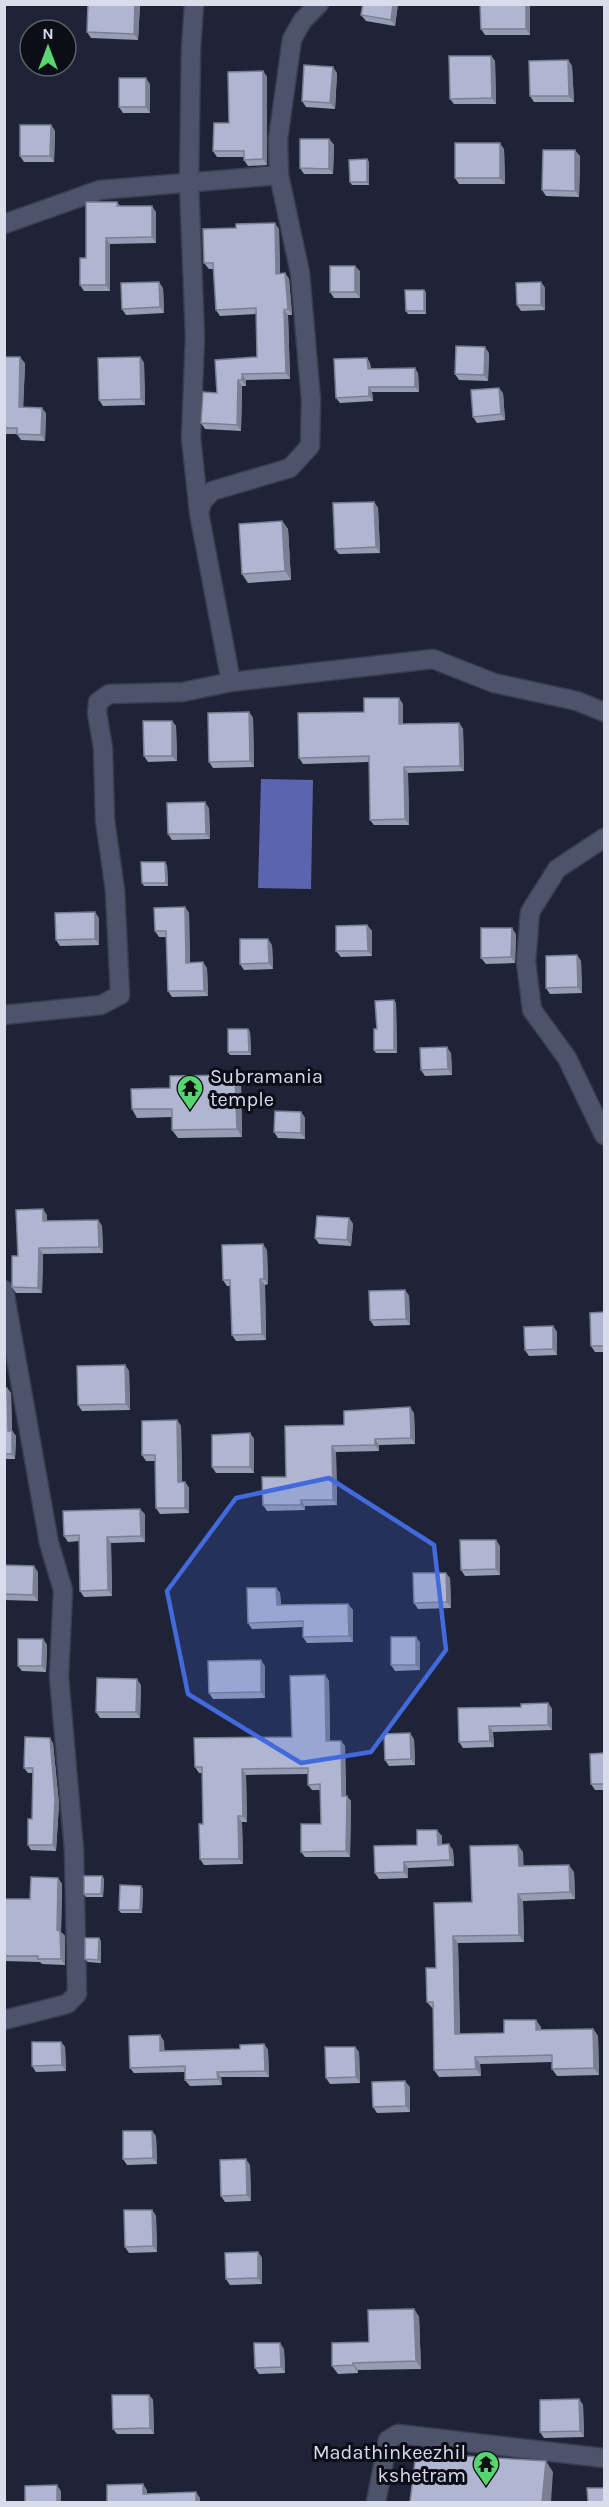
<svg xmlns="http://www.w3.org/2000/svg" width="609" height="2507" viewBox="0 0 609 2507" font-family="Karla,sans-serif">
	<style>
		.water { fill: #5b65af }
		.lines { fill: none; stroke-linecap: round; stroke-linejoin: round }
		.minor-casing { stroke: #3b3d50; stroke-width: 21 }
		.minor { stroke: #4e536c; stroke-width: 18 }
		.wall { fill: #979db5 }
		.shaded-wall { fill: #7b7f93 }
		.building { fill: #b0b6d2; stroke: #7b7f93; stroke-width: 1.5 }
		.marked { fill: #426adc; fill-opacity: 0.2; stroke: #426adc; stroke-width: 4.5; stroke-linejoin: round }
		.labels { text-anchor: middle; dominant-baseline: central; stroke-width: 6; stroke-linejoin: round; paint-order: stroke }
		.poi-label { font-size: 20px; fill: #d8dceb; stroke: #0b0d17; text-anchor: start }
	</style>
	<rect width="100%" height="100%" fill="#1f2338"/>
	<path class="water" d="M261 779 313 780 311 889 258 888Z"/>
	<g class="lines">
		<g class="minor-casing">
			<path id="minor" d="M194 4 191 49 189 183 195 337 191 438 199 512
				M4 224 100 190 279 175
				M231 682 199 513 202 502 212 491 290 468 310 446 311 400 300 273 279 175 278 139 292 39 303 20 319 4
				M604 838 557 869 530 912 526 962 532 1010 567 1058 604 1135
				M4 1015 101 1005 120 995 115 890 105 820 103 748 97 713 98 702 109 694 183 692 231 682 433 659 494 683 577 701 604 712
				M4 1290 49 1543 63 1590 59 1677 74 1850 77 1994 67 2004 4 2020
				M376 2502 388 2440 398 2434 604 2458"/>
		</g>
		<use href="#minor" class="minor"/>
	</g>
	<path class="wall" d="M88 4H140L138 40 91 38 87 32Z
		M398 4 395 26 366 21 361 15Z
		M530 4V35H485L481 29Z
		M491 56 495 61 496 104H454L450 99Z
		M568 60 572 66 574 102H534L530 96Z
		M263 71 267 77V165L248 166 244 160V157H217L213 151 229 123Z
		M337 73 335 109 306 107 302 101Z
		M150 84V113H123L119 107Z
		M51 125 55 131 54 162H24L20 156Z
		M329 139 334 145 333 174H304L300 168Z
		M504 149 505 184H459L455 178Z
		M580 156 579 197 546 196 542 190Z
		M367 159 369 162V185H352L350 182Z
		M117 202 120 206 156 212V243L110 244V291H84L80 285 86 258Z
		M279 229 280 273H285L289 279 292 315H288L290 379 246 380V386H242L241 431 205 429 201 423 217 393 257 357 256 314 220 316 216 310 213 269H209L204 263Z
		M360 271V298H334L330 292Z
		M541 282 545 288V310L521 311 517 305Z
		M163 288 164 313 126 315 122 309Z
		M424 290 426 293V314H408L406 311Z
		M489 353 488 381 459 380 455 374Z
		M4 357 25 363 23 407 46 413 45 441 21 440 17 434H4Z
		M140 357 144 363 145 405 103 406 99 400Z
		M367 358 370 363 371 369 418 373 419 392H372L373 401 340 403 336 398Z
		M503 393 505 420 477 423 473 417Z
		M374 502 378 508 380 553 339 554 335 549Z
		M282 521 288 529 291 580 248 583 242 574Z
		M403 704V724L459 723 463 729 464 771 408 773 409 825H374L370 820 369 762 303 764 299 758 364 712Z
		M249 712 253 718 254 767 213 768 209 762Z
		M172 721 176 726 177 761 148 762 144 756Z
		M209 808 210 839 172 840 168 834Z
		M167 865 168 886H144L142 883Z
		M185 907 189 913 190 963 207 968 208 996 172 997 168 991 167 937H159L155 931Z
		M99 918V945L60 946 56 940Z
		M367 925 372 931V956L341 957 336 951Z
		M516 934 515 963 486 964 481 958Z
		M272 945 273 969 244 970 240 964Z
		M577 955 581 961 582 993 550 994 546 988Z
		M396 1003 397 1053H376L374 1050Z
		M248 1029 250 1032 251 1055H230L228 1052Z
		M451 1053 452 1075 425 1076 421 1070Z
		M235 1075 241 1083 242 1137 178 1138 172 1130V1117L137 1118 132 1109 170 1088Z
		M301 1112 305 1118V1139L278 1138 274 1132Z
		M47 1215V1221L98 1220 102 1226 103 1253 43 1254 42 1293H16L12 1287 18 1256Z
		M349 1218 353 1224 351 1246 319 1244 315 1238Z
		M267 1250 268 1284 265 1285 266 1340 236 1341 232 1335 230 1286H227L223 1280Z
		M405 1290 409 1296 410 1325 374 1326 370 1320Z
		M604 1312V1352H595L591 1346Z
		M553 1326 557 1332V1355L529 1356 525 1350Z
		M125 1365 129 1371 130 1410 82 1411 78 1405Z
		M4 1388H7L11 1393 12 1431 16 1436 15 1459H4Z
		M414 1413 415 1444 379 1445V1451L336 1452 337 1505 305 1506V1510L267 1511 263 1505 286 1477 344 1425Z
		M177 1420 181 1426 182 1482H185L189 1488V1513L160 1514 156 1508 155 1461H146L142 1455Z
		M250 1433 254 1439V1473H216L212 1467Z
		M145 1514V1542L111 1543 112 1596 84 1597 80 1591 79 1541 68 1542 64 1536Z
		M500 1546V1575L465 1576 461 1570Z
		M4 1565 38 1572V1601L4 1600Z
		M450 1578 451 1608 418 1609 414 1603Z
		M276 1588 280 1593 281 1605 348 1604 353 1610V1642L307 1643 303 1637V1627L252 1629 248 1623Z
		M43 1639 47 1645 46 1672 22 1671 18 1666Z
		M420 1642V1670L395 1671 391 1665Z
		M265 1666V1698L213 1699 209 1693Z
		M325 1675 329 1681 330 1741H341L345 1746 346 1796 351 1801 350 1857H305L301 1852 321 1824 320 1790H312L308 1785V1774L246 1775 247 1822H242L243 1864 204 1865 200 1859 203 1824 202 1773H199L195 1767 292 1737Z
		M141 1685 140 1718H100L96 1712Z
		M548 1703 552 1709V1730L493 1732 494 1747 463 1748 459 1742 521 1707Z
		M414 1739 415 1765 389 1766 385 1760Z
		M53 1743 59 1804 56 1851 31 1850 28 1845 32 1819 33 1773H28L24 1768Z
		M604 1753V1790H595L591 1784Z
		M442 1836V1845L453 1850 454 1866 408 1868V1878L379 1879 375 1873 417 1845Z
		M523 1852V1865L574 1872 575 1899 523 1901 524 1942 458 1943 460 2034 504 2033 541 2027V2030L593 2029 598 2036 599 2075 557 2076 552 2069V2062L480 2064 481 2076 439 2077 434 2070 433 2009 427 2002 436 1968 472 1902Z
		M102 1876 104 1879 103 1897H86L84 1894Z
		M58 1878 62 1884 61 1932 65 1936V1965L42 1964 40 1962 4 1961V1899H30Z
		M141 1886 143 1889 142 1913H121L119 1910Z
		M99 1938 101 1941V1963L88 1962 85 1959Z
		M164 2041V2051L240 2049 264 2044 268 2050 269 2077H221L222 2085 190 2086 185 2080V2072L134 2073 130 2068Z
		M61 2042 65 2047 66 2071 36 2072 32 2066Z
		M355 2047 359 2052 360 2083 330 2084 326 2078Z
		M410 2087V2112L377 2113 373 2107Z
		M152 2131 156 2136 157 2164 127 2165 123 2159Z
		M250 2165 251 2201 225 2202 221 2196Z
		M152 2210 156 2216 157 2252 129 2253 125 2247Z
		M258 2252 262 2258V2284L230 2285 226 2279Z
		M414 2309 419 2317 421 2369 358 2370V2373L338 2374 332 2366 369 2342Z
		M284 2349 285 2373 259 2374 255 2368Z
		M149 2395 153 2400 154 2434H117L113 2429Z
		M579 2399 583 2405 584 2437 544 2438 540 2432Z"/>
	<path class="shaded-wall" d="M135 4H140L138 40 134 34Z
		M393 4H398L395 26 391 20Z
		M526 4H530V35L526 29Z
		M491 56 495 61 496 104 492 98Z
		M568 60 572 66 574 102 569 96Z
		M333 67 337 73 335 109 330 103Z
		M263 71 267 77V165L263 159Z
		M146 78 150 84V113L146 107Z
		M51 125 55 131 54 162 50 156Z
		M329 139 334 145 333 174 329 169Z
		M500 143 504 149 505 184 500 178Z
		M575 150 580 156 579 197 575 191Z
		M367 159 369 162V185L367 182Z
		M152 206 156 212V243L152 237Z
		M275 223 279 229 280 279 276 274Z
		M106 238 110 244V291L106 285Z
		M355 266 360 271V298L355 292Z
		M285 273 289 279 292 315 288 309Z
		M159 282 163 288 164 313 160 307Z
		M541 282 545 288V310L541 305Z
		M424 290 426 293V314L424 311Z
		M284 310 288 315 290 379 286 373Z
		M485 347 489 353 488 381 484 375Z
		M20 357 25 363 23 413 19 407Z
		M140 357 144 363 145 405 141 399Z
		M367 358 370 363 371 374 368 369Z
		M415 368 418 373 419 392 415 387Z
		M242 374 246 380V386L242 380Z
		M238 380 242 386 241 431 237 425Z
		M369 387 372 392 373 401 369 396Z
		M499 388 503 393 505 420 501 414Z
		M42 408 46 413 45 441 41 435Z
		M374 502 378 508 380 553 376 547Z
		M282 521 288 529 291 580 285 571Z
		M399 698 403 704V730L399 724Z
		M249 712 253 718 254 767 250 761Z
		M172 721 176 726 177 761 172 756Z
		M459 723 463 729 464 771 460 766Z
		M404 767 408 773 409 825 405 819Z
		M205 802 209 808 210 839 206 834Z
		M165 862 167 865 168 886 166 883Z
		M185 907 189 913 190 969 186 963Z
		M95 912 99 918V945L95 939Z
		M367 925 372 931V956L368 951Z
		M512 928 516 934 515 963 511 957Z
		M268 939 272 945 273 969 269 963Z
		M577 955 581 961 582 993 578 987Z
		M203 962 207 968 208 996 204 991Z
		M394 1000 396 1003 397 1053 394 1050Z
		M248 1029 250 1032 251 1055 249 1052Z
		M447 1047 451 1053 452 1075 448 1069Z
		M235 1075 241 1083 242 1137 237 1129Z
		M301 1112 305 1118V1139L301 1133Z
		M43 1209 47 1215V1227L43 1221Z
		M349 1218 353 1224 351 1246 347 1240Z
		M98 1220 102 1226 103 1253 99 1247Z
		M263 1244 267 1250 268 1284 264 1279Z
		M39 1248 43 1254 42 1293 38 1288Z
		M260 1279 265 1285 266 1340 262 1334Z
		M405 1290 409 1296 410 1325 406 1319Z
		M553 1326 557 1332V1355L553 1349Z
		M125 1365 129 1371 130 1410 126 1404Z
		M7 1388 11 1393 12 1436 8 1431Z
		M410 1407 414 1413 415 1444 411 1438Z
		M177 1420 181 1426 182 1488 178 1482Z
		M12 1431 16 1436 15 1459 12 1454Z
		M250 1433 254 1439V1473L250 1467Z
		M375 1439 379 1445V1451L375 1445Z
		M332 1446 336 1452 337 1505 333 1500Z
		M185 1482 189 1488V1513L185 1508Z
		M301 1500 305 1506V1510L301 1505Z
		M140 1509 145 1514V1542L141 1536Z
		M107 1537 111 1543 112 1596 108 1590Z
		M496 1540 500 1546V1575L496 1569Z
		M34 1566 38 1572V1601L33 1595Z
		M446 1573 450 1578 451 1608 447 1602Z
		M276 1588 280 1593 281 1611 277 1605Z
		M348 1604 353 1610V1642L349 1636Z
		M416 1637 420 1642V1670L416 1665Z
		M43 1639 47 1645 46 1672 42 1666Z
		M261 1660 265 1666V1698L261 1692Z
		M325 1675 329 1681 330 1747 326 1741Z
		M137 1679 141 1685 140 1718 136 1712Z
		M548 1703 552 1709V1730L548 1725Z
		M489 1726 493 1732 494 1747 490 1741Z
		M410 1733 414 1739 415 1765 411 1759Z
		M50 1738 53 1743 59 1804 56 1851 53 1845Z
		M341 1741 345 1746 346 1801 342 1796Z
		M242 1769 246 1775 247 1822 243 1816Z
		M347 1796 351 1801 350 1857 346 1851Z
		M238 1816 242 1822 243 1864 239 1859Z
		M437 1830 442 1836V1851L438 1845Z
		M449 1844 453 1850 454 1866 450 1860Z
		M518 1845 523 1852 524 1873 519 1866Z
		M404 1862 408 1868V1878L404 1872Z
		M569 1865 574 1872 575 1899 570 1892Z
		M102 1876 104 1879 103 1897 101 1894Z
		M58 1878 62 1884 61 1932 65 1936V1965L61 1959 57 1930Z
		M141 1886 143 1889 142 1913 140 1910Z
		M518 1894 523 1901 524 1942 519 1935Z
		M453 1936 458 1943 460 2041 455 2034Z
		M99 1938 101 1941V1963L98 1960Z
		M536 2020 541 2027V2037L536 2030Z
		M593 2029 598 2036 599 2075 594 2068Z
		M160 2035 164 2041 165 2056 160 2051Z
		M61 2042 65 2047 66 2071 62 2065Z
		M264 2044 268 2050 269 2077 265 2071Z
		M355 2047 359 2052 360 2083 356 2077Z
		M475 2057 480 2064 481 2076 476 2069Z
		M217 2072 221 2077 222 2085 218 2079Z
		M405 2081 410 2087V2112L406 2106Z
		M152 2131 156 2136 157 2164 153 2158Z
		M246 2159 250 2165 251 2201 247 2195Z
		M152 2210 156 2216 157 2252 153 2246Z
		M258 2252 262 2258V2284L258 2278Z
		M414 2309 419 2317 421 2369 416 2361Z
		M280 2343 284 2349 285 2373 281 2367Z
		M353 2363 358 2370V2373L353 2365Z
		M149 2395 153 2400 154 2434 150 2428Z
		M579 2399 583 2405 584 2437 580 2431Z
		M546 2461 553 2472 551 2502H542Z
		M143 2484 147 2490V2499L143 2494Z
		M57 2485 61 2491V2502H57Z
		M196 2492 200 2498V2502H196Z"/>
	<path class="building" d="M88 4H135L134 34 87 32Z
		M363 4H393L391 20 361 15Z
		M480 4H526V29H481Z
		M449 56H491L492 98 450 99Z
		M568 60 569 96H530L529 61Z
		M304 65 333 67 330 103 302 101Z
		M263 71V159L244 160V151H213L214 123H229L228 72Z
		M119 78H146V107H119Z
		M20 125H51L50 156H20Z
		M300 139H329V169L300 168Z
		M455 143H500V178H455Z
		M543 150H575V191L542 190Z
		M367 159V182H350L349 160Z
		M86 202H117V206H152V237L106 238V285H80V258H86Z
		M275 223 276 274 285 273 288 309 284 310 286 373 242 374V380H238L237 425 201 423 203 392 217 393 215 360 257 357 256 308 216 310 213 263H204L203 229 236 228V224Z
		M330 266H355V292H330Z
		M159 282 160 307 122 309 121 283Z
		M541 282V305H517L516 283Z
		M405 290H424V311H406Z
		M456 346 485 347 484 375 455 374Z
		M4 357H20L19 407 42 408 41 435 17 434V428H4Z
		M140 357 141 399 99 400 98 358Z
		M367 358 368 369 415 368V387H369V396L336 398 334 359Z
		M499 388 501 414 473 417 471 390Z
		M374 502 376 547 335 549 333 503Z
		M282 521 285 571 242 574 239 524Z
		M364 698H399V724L459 723 460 766 404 767 405 819 370 820 369 756 299 758 298 713 364 712Z
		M249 712 250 761 209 762 208 713Z
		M143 721H172V756H144Z
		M205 802 206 834H168L167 803Z
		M141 862H165L166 883H142Z
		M185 907 186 963 203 962 204 991H168L166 931H155L154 908Z
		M95 912V939L56 940 55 913Z
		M367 925 368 951H336V926Z
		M481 928H512L511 957 481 958Z
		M240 939H268L269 963 240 964Z
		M577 955 578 987 546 988V956Z
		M394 1000V1050H374V1029H377L375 1001Z
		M228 1029H248L249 1052H228Z
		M447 1047 448 1069 421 1070 420 1048Z
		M235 1075 237 1129 172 1130V1109H132L131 1089 170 1088V1076Z
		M275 1111 301 1112V1133L274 1132Z
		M43 1209V1221L98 1220 99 1247 39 1248 38 1288 12 1287V1256H18L16 1210Z
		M317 1216 349 1218 347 1240 315 1238Z
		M263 1244 264 1279H260L262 1334 232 1335 230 1280H223L222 1245Z
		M405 1290 406 1319 370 1320 369 1291Z
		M604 1312V1346H591L590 1313Z
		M553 1326V1349L525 1350 524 1327Z
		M125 1365 126 1404 78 1405 77 1366Z
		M4 1388H7L8 1431H12V1454H4Z
		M410 1407 411 1438 375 1439V1445L332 1446 333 1500H301V1505H263L262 1477H286L285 1426 344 1425V1411Z
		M177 1420 178 1482H185V1508H156L155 1455H142V1421Z
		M250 1433V1467H212V1435Z
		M140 1509 141 1536 107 1537 108 1590 80 1591 79 1535 64 1536 63 1511Z
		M460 1540H496V1569L461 1570Z
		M4 1565 34 1566 33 1595 4 1594Z
		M413 1573H446L447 1602 414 1603Z
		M247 1588H276L277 1605 348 1604 349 1636 303 1637V1621L248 1623Z
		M391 1637H416V1665H391Z
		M18 1639H43L42 1666H18Z
		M261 1660V1692L209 1693 208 1661Z
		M325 1675 326 1741H341L342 1796H347L346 1851 301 1852V1824H321L320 1784 308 1785V1768L242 1769 243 1816H238L239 1859H200L199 1824H203L202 1767H195L194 1738 292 1737 290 1676Z
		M97 1678 137 1679 136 1712H96Z
		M548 1703V1725L489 1726 490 1741 459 1742 458 1708 521 1707V1704Z
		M410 1733 411 1759 385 1760 384 1734Z
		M25 1737 50 1738 55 1799 53 1845H28V1819H32L33 1768H24Z
		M604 1753V1784H591L590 1754Z
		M417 1830H437L438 1845 449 1844 450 1860 404 1862V1872L375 1873 374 1846 417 1845Z
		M518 1845 519 1866 569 1865 570 1892 518 1894 519 1935 453 1936 455 2034 504 2033V2020H536V2030L593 2029 594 2068 552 2069V2055L475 2057 476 2069 434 2070 433 2002H427L426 1968H436L434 1903 472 1902 470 1846Z
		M84 1876H102L101 1894H84Z
		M31 1877 58 1878 57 1930 60 1931 61 1959H38V1956H4V1899H30Z
		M120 1885 141 1886 140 1910H119Z
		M85 1938H99L98 1960 85 1959Z
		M160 2035V2051L240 2049V2045L264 2044 265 2071 217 2072 218 2079 185 2080V2066L130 2068 129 2036Z
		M32 2042H61L62 2065 32 2066Z
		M325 2047H355L356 2077 326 2078Z
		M405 2081 406 2106 373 2107 372 2082Z
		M123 2131H152L153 2158 123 2159Z
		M246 2159 247 2195 221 2196 220 2160Z
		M124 2210H152L153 2246 125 2247Z
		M258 2252V2278L226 2279 225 2253Z
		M414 2309 416 2361 353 2363V2365L332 2366V2343L369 2342 368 2310Z
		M254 2343H280L281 2367 255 2368Z
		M112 2395H149L150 2428 113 2429Z
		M579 2399 580 2431 540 2432V2400Z
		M416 2453 546 2461 542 2502H410Z
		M143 2484V2494L196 2492V2502H107V2485Z
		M57 2485V2502H25V2486Z
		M587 2488H604V2502H588Z"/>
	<path class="marked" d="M329 1478 434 1545 446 1650 371 1752 301 1763 188 1694 167 1591 236 1498Z"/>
	<defs>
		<g id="temple-pin" transform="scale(1.35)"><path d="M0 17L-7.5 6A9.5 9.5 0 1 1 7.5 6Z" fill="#57d570" stroke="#0b0d17"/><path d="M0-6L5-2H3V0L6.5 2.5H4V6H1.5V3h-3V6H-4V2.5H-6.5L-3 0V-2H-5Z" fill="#111"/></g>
	</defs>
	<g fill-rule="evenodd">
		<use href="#temple-pin" x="190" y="1088"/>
		<use href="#temple-pin" x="486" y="2464"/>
	</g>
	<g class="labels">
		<g class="poi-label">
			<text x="210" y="1076">Subramania<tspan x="210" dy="23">temple</tspan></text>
			<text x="466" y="2452" text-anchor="end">Madathinkeezhil<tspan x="466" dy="23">kshetram</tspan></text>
		</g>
	</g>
	<rect width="609" height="2507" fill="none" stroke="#d8dceb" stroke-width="12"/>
	<g transform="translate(48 48)"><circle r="28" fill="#0b0d17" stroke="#5d606c" stroke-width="1.5"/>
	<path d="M0-4.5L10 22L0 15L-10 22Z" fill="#57d570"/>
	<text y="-9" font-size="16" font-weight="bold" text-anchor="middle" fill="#d8dceb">N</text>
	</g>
</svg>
